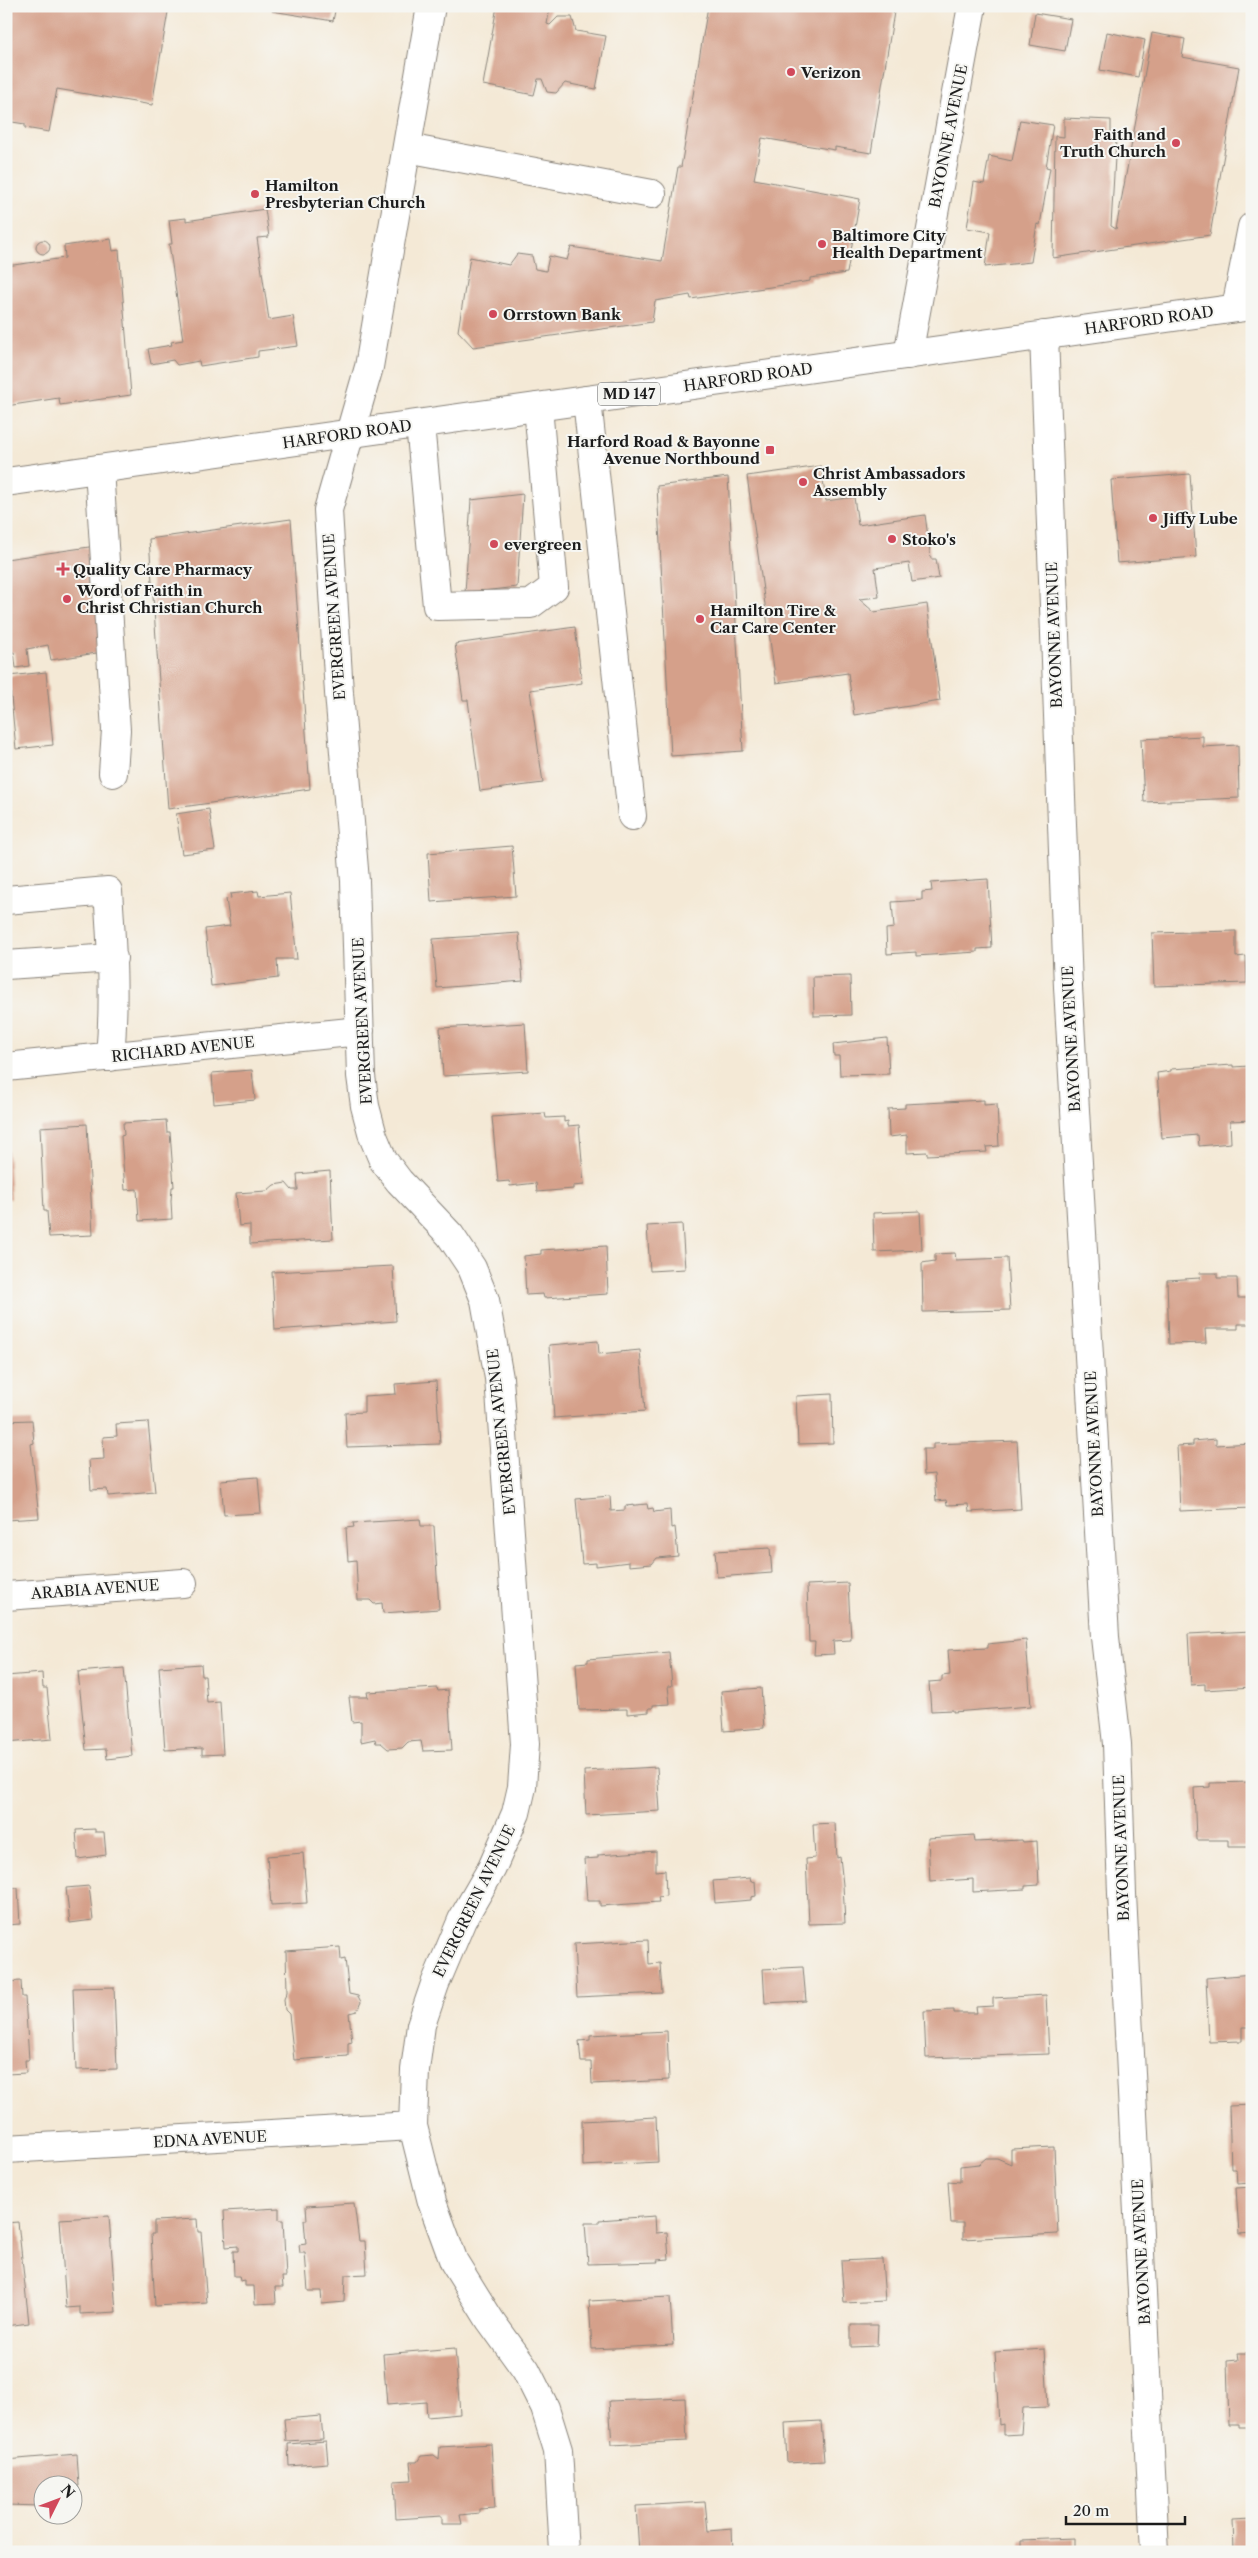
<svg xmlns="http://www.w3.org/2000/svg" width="1258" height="2558" viewBox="0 0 1258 2558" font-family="'Libre Caslon Text',serif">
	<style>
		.building { fill: #d5a08a }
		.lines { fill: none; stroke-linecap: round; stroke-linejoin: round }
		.minor-casing { stroke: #888279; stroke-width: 30 }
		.major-casing { stroke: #888279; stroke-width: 30 }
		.minor { stroke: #fff; stroke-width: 28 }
		.major { stroke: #fff; stroke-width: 28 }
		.poi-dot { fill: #d1495b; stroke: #f6f6f2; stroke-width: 2 }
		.labels { text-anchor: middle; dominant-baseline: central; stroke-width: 4; stroke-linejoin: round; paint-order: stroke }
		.shield { fill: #f6f6f2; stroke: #5d5d5c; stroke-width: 1 }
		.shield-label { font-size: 14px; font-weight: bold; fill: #1c1c1c }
		.poi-label { font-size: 15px; font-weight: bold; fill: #1c1c1c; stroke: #f6f6f2; text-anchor: start }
		.street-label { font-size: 15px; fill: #1c1c1c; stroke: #f6f6f2 }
	</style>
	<rect width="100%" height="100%" fill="#f6f6f2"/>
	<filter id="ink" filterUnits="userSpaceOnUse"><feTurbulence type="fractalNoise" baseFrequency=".02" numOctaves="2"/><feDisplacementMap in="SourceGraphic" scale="10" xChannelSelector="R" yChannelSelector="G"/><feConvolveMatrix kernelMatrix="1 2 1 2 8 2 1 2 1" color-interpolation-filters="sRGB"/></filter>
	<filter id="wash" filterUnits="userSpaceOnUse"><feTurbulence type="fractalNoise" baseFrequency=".0096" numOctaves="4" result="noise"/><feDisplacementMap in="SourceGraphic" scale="20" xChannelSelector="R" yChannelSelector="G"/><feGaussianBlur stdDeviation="1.12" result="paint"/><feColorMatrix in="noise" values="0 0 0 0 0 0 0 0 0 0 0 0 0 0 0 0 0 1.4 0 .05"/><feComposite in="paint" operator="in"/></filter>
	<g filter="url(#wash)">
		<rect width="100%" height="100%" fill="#f4e9d6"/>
		<g id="blocks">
			<path class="building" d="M6 6H169L152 105 57 89 49 132 25 128V124L6 121Z
				M273 6H336L333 21 272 11Z
				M497 6 550 8 547 24 550 25 558 17H572L576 31 606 36 596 89 565 83 556 93 547 92 542 79H538L534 95 483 85Z
				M708 6H895L871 153 835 147V150L762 138 754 179 860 199 847 273 810 278V281L691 299 690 295 655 301 652 322 473 347 458 331 470 257 509 265 517 254 532 256 535 269 546 271 549 256 567 260 571 247 662 261 678 167H681Z
				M1035 13 1071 19 1065 51 1030 45Z
				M1107 32 1145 40 1138 77 1100 70Z
				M1152 33 1185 39 1182 57 1239 67 1210 235 1053 258 1055 136 1064 137V118L1111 120V141L1116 140 1111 226 1116 229Z
				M1020 120 1053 125 1046 167 1050 168 1040 225 1037 224 1031 262 985 267 990 232 967 228 974 182 984 184 989 156 1012 161Z
				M265 209 269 237 257 238 269 320 293 316 298 346 258 351V357L200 366 199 361 177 365 173 360 151 364 148 349 172 345 171 342 183 340 169 244H172L169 220 186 218V221Z
				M111 239 113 251 119 250 131 395 60 405 59 398 6 406V266L65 258 64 246Z
				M36 247a7 7 0 1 1 14 0a7 7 0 1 1-14 0Z
				M821 466 826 501 854 497 858 525 925 515 931 559H936L939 578 912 582 909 563 875 568 879 597 859 599 874 612 927 604 940 701 854 715 848 673 776 683 747 476Z
				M1190 474 1196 557 1117 563 1111 480Z
				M728 477 743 751 671 756 657 486Z
				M523 494 517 587 465 593 471 500Z
				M291 519 310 789 168 809 149 539Z
				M96 546 103 652 51 660 48 645 27 649 29 666 16 668 14 652 6 653V559Z
				M575 627 582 683 530 690 543 783 480 791 468 700H463L455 644Z
				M46 672 53 745 16 749 9 676Z
				M1203 736V747L1238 745 1239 798 1144 802 1141 739Z
				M209 809 215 850 182 854 176 814Z
				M512 846 516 896 431 902 428 853Z
				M988 879 992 948 977 949V952L916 956V952L887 954 886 929 894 928 892 902 922 900V892L932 891 931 883Z
				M258 891 259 896 290 893 297 959H277L278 978 211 986 205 929 230 926 226 899 231 898 230 894Z
				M1236 931V957L1246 956 1247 983 1154 986 1152 933Z
				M519 933 523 981 437 988 433 939Z
				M850 976 851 1015 814 1016 813 977Z
				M525 1023 528 1071 443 1076 440 1028Z
				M887 1038 889 1074 840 1075 839 1056H834L833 1044Z
				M1233 1065V1067L1249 1066 1252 1120 1230 1121 1231 1143 1199 1146 1198 1135 1162 1138 1157 1073 1171 1071V1069Z
				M252 1070 255 1100 214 1104 212 1073Z
				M984 1100V1105L997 1104 999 1146 986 1147 987 1152 927 1155V1152L907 1153V1135L889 1137 888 1109 905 1108V1104Z
				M545 1113 546 1118 564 1117V1122L568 1121V1126L579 1125 584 1185 573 1186V1189L537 1192 536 1183 510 1186 509 1181 498 1182 492 1117Z
				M166 1120 167 1132H170L174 1187H172L171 1201 172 1219 139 1221 137 1189 125 1190 121 1136 124 1135 123 1123Z
				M87 1124 93 1235 49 1237 47 1211H44L40 1127Z
				M8 1151 11 1199H6V1152Z
				M330 1171 333 1239 250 1244V1225L239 1226 236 1193 267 1191 274 1185 286 1183 292 1190H298L297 1174Z
				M920 1211 922 1250 874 1252 873 1213Z
				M682 1224 685 1269 650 1271 647 1226Z
				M606 1246 608 1294 544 1298 543 1294 526 1295 524 1256 541 1254V1250Z
				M955 1253 956 1260 1007 1258 1010 1310 923 1312 922 1263 935 1261V1254Z
				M393 1266 396 1321 275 1330 272 1272Z
				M1199 1273H1217V1278H1237L1238 1298H1252V1324H1238V1329H1205L1206 1343 1169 1344 1167 1280 1200 1278Z
				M598 1341 599 1354 640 1350 645 1411 554 1418 549 1345Z
				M436 1381 440 1444 347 1447 345 1413 364 1412V1396L396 1394 395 1384Z
				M832 1394 833 1443 798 1444 796 1396Z
				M32 1420 34 1443 31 1444 39 1518 6 1520V1421Z
				M148 1422 155 1492 108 1496 107 1489 91 1490 89 1460 104 1459 103 1437 117 1436 116 1424Z
				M1216 1439V1445L1252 1443V1508L1180 1511 1177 1446 1193 1445V1441Z
				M1017 1441 1021 1509 969 1512 968 1504 947 1505 946 1500 936 1501 934 1474 924 1475 923 1449H933V1444Z
				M258 1477 261 1513 224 1515 221 1480Z
				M610 1496 611 1511 625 1510V1506L647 1504 648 1509 653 1508 654 1512 670 1510 671 1528 675 1527 678 1556 657 1558 652 1564 629 1566V1562L596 1566V1563L582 1564 576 1499Z
				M420 1519 421 1526H434L439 1609 383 1613 382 1603 374 1604 370 1600H358L356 1560 348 1561 346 1528 354 1527 353 1523Z
				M770 1548 772 1573 717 1577 715 1551Z
				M848 1583 851 1640 833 1641 834 1654 814 1655 815 1642H809L807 1585Z
				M1252 1631V1687L1205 1690V1684L1191 1685 1188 1634Z
				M1026 1640 1031 1706 953 1712V1710L931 1711 929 1682 942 1681V1676L950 1675 948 1650 988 1648V1644Z
				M669 1652 672 1686H668L670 1704 653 1705V1708H649V1712L627 1714V1709L579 1710 576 1663 588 1662V1659Z
				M201 1664 202 1676H205L207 1703 220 1702 223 1754 202 1755V1748L165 1750 159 1667Z
				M124 1668 132 1756 107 1759 106 1749 86 1750 78 1672Z
				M42 1673 43 1688H47L52 1739 6 1743V1676Z
				M437 1688 438 1691 448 1690 452 1750 423 1751 421 1741 408 1742 402 1748 388 1749 381 1743H376L375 1739 361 1742V1721L352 1722 349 1697H368L367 1692Z
				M761 1688 764 1728 724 1731 721 1691Z
				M657 1767 660 1811 586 1815 584 1771Z
				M1252 1782V1847H1228V1840H1196L1194 1788 1210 1787V1783Z
				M835 1823 837 1858 840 1857 843 1885 845 1923 809 1924 806 1859 815 1858 813 1824Z
				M95 1829V1832H104L106 1855 78 1859 76 1830Z
				M974 1835 975 1842 1022 1840 1023 1842 1037 1841 1039 1885 1025 1886V1889L973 1892V1879L930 1882 928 1838Z
				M656 1851V1871L665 1870 666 1896 658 1897 659 1902 600 1906V1901H587L584 1859 598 1858V1855Z
				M303 1853 307 1903 271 1905 267 1856Z
				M750 1878 751 1882 755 1881 756 1896 751 1897V1900L715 1903 713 1881Z
				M89 1886 93 1920 70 1923 66 1888Z
				M18 1888 20 1924 6 1925V1889Z
				M648 1940 649 1964 660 1963 662 1993 577 1997 574 1944Z
				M340 1947 341 1960 345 1959 349 1994 358 1996 361 2002 357 2011 349 2013 352 2042 348 2043V2056L294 2060 289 2014 285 2010 284 1999 287 1992 286 1951Z
				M803 1967 806 2001 765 2003 763 1969Z
				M1252 1974V2027H1242V2041L1209 2042 1206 1978Z
				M21 1981 22 1997H25L29 2060H25L26 2073 6 2074V1982Z
				M114 1987 117 2069 76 2070 73 1988Z
				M1046 1995 1049 2054 926 2058 924 2011 954 2010V2013H977L976 2007 993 2006V1998Z
				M667 2031 669 2080 592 2084 591 2062H581L579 2041 590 2040V2035Z
				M1252 2105V2183L1237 2184 1236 2169H1231L1229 2106Z
				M656 2117 658 2162 583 2166 582 2121Z
				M1054 2147 1058 2234 963 2239V2223H951L948 2181 960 2182V2166L979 2164 986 2158H997L1011 2164V2149Z
				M1252 2187V2233L1239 2234 1236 2188Z
				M354 2203 359 2241H365L367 2274 345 2275 344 2302 322 2304 321 2291H308L305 2253H300L299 2245 306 2244 304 2220H307L306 2206Z
				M279 2208V2220H283L286 2277H282L283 2287H275L276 2303 255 2304 254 2286H245V2280L240 2281 239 2276H234L233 2251H238V2246L226 2247 224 2211Z
				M109 2216 116 2312 80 2314V2307L66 2308 60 2219Z
				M655 2216 656 2233 667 2232 669 2259 657 2260 658 2262 588 2264 585 2223H599V2220Z
				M197 2219 198 2232H201L207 2303 155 2306 151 2234H154V2221Z
				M18 2222 29 2323 6 2326V2223Z
				M882 2259 885 2301 844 2303 841 2261Z
				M670 2297 673 2345 592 2349 589 2301Z
				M851 2325H878L877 2346 851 2347Z
				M455 2348 460 2414 427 2417 426 2402 387 2405 383 2354Z
				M1045 2349 1048 2407 1023 2408 1021 2434 1003 2435V2424L999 2425 995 2352Z
				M1237 2353H1252V2428H1239V2425H1229L1227 2361 1238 2360Z
				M685 2398 687 2441 612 2445 609 2401Z
				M321 2416 323 2439 286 2441 284 2419Z
				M821 2421 824 2461 787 2463 785 2423Z
				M326 2441 328 2463 289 2466 288 2444Z
				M491 2444 495 2508 479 2509V2513L460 2515 462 2524H442V2516L396 2519 394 2481 412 2480 410 2462H417L421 2456 434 2455 439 2459 440 2447Z
				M77 2454 79 2486H42V2503L40 2506 6 2505V2460Z
				M705 2502 708 2531 732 2529 733 2551 639 2552 636 2506Z
				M1252 2518V2552H1234L1233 2519Z
				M1074 2538V2552H1005V2550L1021 2549V2540Z"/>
		</g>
	</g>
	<g filter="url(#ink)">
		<use href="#blocks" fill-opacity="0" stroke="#888279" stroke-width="1"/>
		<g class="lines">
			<g class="minor-casing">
				<path id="minor" d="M431 6 369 367 328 510 339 693 355 881 361 1076 365 1106 373 1136 383 1160 399 1181 450 1235 472 1268 485 1300 499 1378 525 1744 522 1787 516 1813 492 1868 462 1920 435 1984 421 2025 415 2070 413 2126 432 2202 454 2262 490 2320 526 2370 545 2408 558 2450 564 2552
					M407 148 652 194
					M1236 308 1252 227
					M1044 335 1068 987 1105 1637 1117 1744 1122 1894 1155 2552
					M908 355 972 6
					M587 400 632 816
					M420 424 437 606 531 604 554 587 538 407
					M99 469 116 730 113 773
					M6 900 108 891C112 947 115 1001 110 1057
					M6 965 113 958
					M6 1067 360 1031
					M6 1596 183 1583
					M6 2149 413 2126"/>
			</g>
			<g class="major-casing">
				<path id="major" d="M6 482 1252 306"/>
			</g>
			<use href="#minor" class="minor"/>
			<use href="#major" class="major"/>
		</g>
	</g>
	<g class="poi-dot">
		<circle cx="791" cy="72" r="5"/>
		<circle cx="1176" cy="143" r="5"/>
		<circle cx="255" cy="194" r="5"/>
		<circle cx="822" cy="244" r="5"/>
		<circle cx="493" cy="314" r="5"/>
		<rect x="765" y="445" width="10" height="10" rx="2.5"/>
		<circle cx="803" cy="482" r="5"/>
		<circle cx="1153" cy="518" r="5"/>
		<circle cx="892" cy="539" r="5"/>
		<circle cx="494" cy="544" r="5"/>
		<path d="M60.5 561.5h5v5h5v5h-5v5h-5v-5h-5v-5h5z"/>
		<circle cx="67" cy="599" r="5"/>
		<circle cx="700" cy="619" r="5"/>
	</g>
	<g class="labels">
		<rect class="shield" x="598" y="382.5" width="62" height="23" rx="4"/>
		<g class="shield-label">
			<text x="629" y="394">MD 147</text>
		</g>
		<g class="poi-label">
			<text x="801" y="72">Verizon</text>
			<text x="1166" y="134" text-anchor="end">Faith and<tspan x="1166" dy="17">Truth Church</tspan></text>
			<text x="265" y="185">Hamilton<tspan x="265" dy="17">Presbyterian Church</tspan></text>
			<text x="832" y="235">Baltimore City<tspan x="832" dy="17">Health Department</tspan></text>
			<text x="503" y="314">Orrstown Bank</text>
			<text x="760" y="441" text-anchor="end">Harford Road &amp; Bayonne<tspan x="760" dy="17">Avenue Northbound</tspan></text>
			<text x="813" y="473">Christ Ambassadors<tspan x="813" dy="17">Assembly</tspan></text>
			<text x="1163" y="518">Jiffy Lube</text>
			<text x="902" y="539">Stoko's</text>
			<text x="504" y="544">evergreen</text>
			<text x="73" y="569">Quality Care Pharmacy</text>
			<text x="77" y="590">Word of Faith in<tspan x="77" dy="17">Christ Christian Church</tspan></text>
			<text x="710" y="610">Hamilton Tire &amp;<tspan x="710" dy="17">Car Care Center</tspan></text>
		</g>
		<g class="street-label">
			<text transform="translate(948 136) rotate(-79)">BAYONNE AVENUE</text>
			<text transform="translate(1149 320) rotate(-8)">HARFORD ROAD</text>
			<text transform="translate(748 377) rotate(-8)">HARFORD ROAD</text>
			<text transform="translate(347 434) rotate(-8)">HARFORD ROAD</text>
			<text transform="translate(334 617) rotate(-94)">EVERGREEN AVENUE</text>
			<text transform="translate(1054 635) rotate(-92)">BAYONNE AVENUE</text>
			<text transform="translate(362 1021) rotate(-93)">EVERGREEN AVENUE</text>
			<text transform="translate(1071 1039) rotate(-93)">BAYONNE AVENUE</text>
			<text transform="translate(183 1049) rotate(-6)">RICHARD AVENUE</text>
			<text transform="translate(501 1432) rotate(-96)">EVERGREEN AVENUE</text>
			<text transform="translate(1094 1444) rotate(-93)">BAYONNE AVENUE</text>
			<text transform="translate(95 1589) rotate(-4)">ARABIA AVENUE</text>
			<text transform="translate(1121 1848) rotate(-92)">BAYONNE AVENUE</text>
			<text transform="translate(474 1901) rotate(-64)">EVERGREEN AVENUE</text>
			<text transform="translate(210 2139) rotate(-3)">EDNA AVENUE</text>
			<text transform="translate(1141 2252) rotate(-93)">BAYONNE AVENUE</text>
		</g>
	</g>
	<rect width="1258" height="2558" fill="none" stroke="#f6f6f2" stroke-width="25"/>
	<g transform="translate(58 2500) rotate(48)"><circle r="24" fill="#f6f6f2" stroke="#9f9f9c"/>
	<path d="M0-4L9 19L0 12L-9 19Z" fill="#d1495b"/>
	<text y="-8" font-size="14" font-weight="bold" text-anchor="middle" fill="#1c1c1c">N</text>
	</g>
	<path d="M1066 2516v8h119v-8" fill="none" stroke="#1c1c1c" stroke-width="2.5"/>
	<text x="1073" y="2516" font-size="15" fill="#1c1c1c" stroke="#f6f6f2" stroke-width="4" paint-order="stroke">20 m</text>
</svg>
